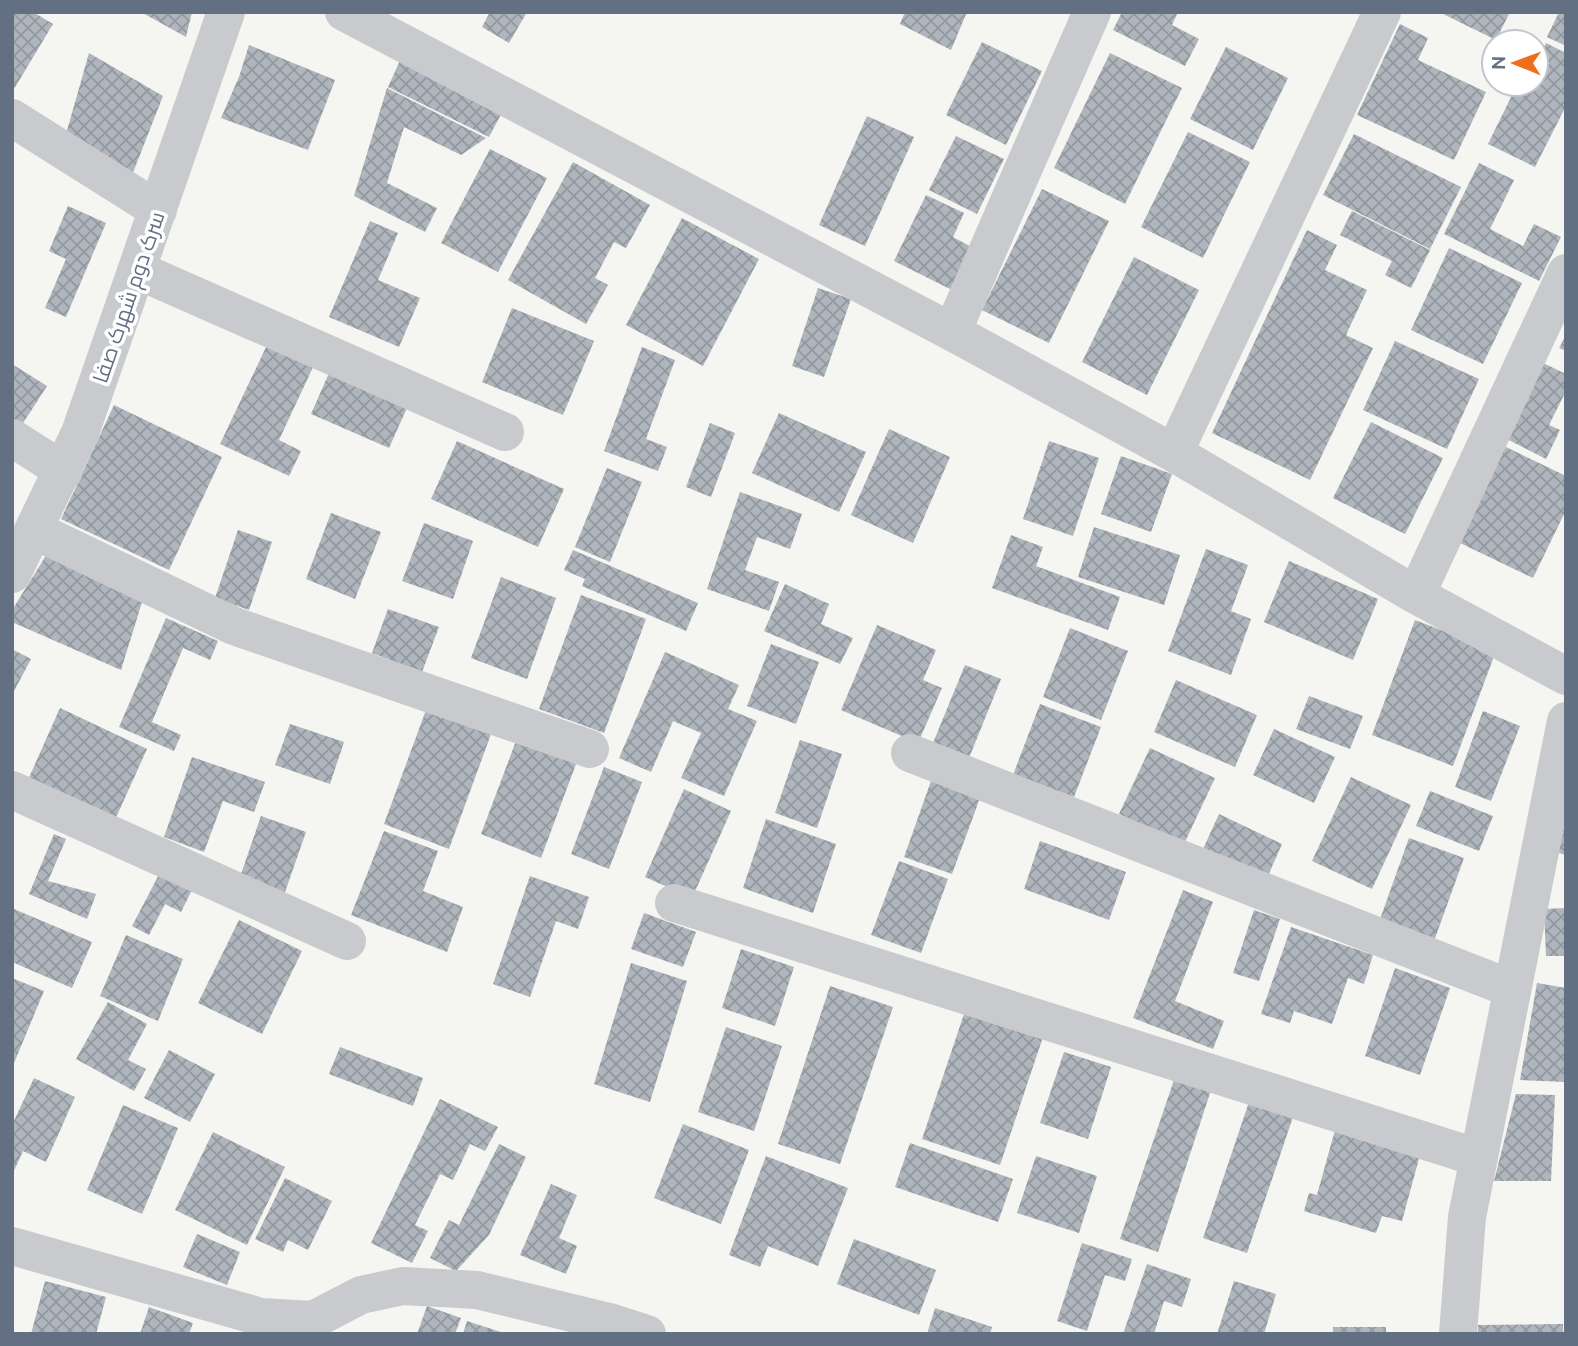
<svg xmlns="http://www.w3.org/2000/svg" width="1578" height="1346" viewBox="0 0 1578 1346" font-family="Ubuntu,Cairo,sans-serif">
	<style>
		.building { fill: url(#building-cross-hatch) }
		.lines { fill: none; stroke-linecap: round; stroke-linejoin: round }
		.minor { stroke: #c8cace; stroke-width: 38 }
		.labels { text-anchor: middle; dominant-baseline: central; stroke-width: 7; stroke-linejoin: round; paint-order: stroke }
		.street-label { font-size: 21px; fill: #637084; stroke: #fff }
	</style>
	<defs>
		<pattern id="building-cross-hatch" width="8" height="8" patternUnits="userSpaceOnUse" patternTransform="scale(1.75)"><rect width="8" height="8" fill="#afb5bc"/><path d="M0 0l8 8M0 8l8-8" fill="none" stroke="#92989e"/></pattern>
	</defs>
	<rect width="100%" height="100%" fill="#f5f6f1"/>
	<path class="building" d="M12 12H33L53 24 14 89 12 88Z
		M141 12H192L186 37Z
		M490 12H527L509 43 482 27Z
		M905 12H967L951 50 900 24Z
		M1122 12H1178L1172 25 1199 39 1185 66 1113 30Z
		M1439 12H1510L1496 40Z
		M1559 12H1566V46L1547 37Z
		M1400 24 1428 38 1418 60 1486 92 1454 160 1357 115Z
		M982 42 1042 71 1006 145 946 115Z
		M1546 43 1566 53V106L1535 167 1488 144 1514 91 1520 95 1526 84H1536V63Z
		M249 45 335 80 308 150 221 118 239 77Z
		M1226 47 1288 78 1253 150 1190 119Z
		M89 53 163 96 129 183 64 141Z
		M1110 53 1182 88 1125 204 1054 168Z
		M402 56 505 107 489 137 388 87Z
		M387 88 486 138 461 155 404 127 387 183 437 208 425 232 354 196Z
		M867 116 914 137 865 246 819 225Z
		M1188 132 1250 162 1203 258 1141 227Z
		M1354 134 1461 187 1430 249 1323 195Z
		M956 136 1004 159 977 214 929 190Z
		M490 149 547 178 498 272 441 243Z
		M573 162 650 205 626 248 614 242 595 278 608 285 586 324 508 280Z
		M1479 163 1514 180 1490 229 1523 246 1534 224 1561 237 1539 281 1444 234Z
		M1042 189 1109 221 1049 343 982 310Z
		M926 195 964 213 953 237 977 250 956 292 894 261Z
		M68 206 106 223 66 317 45 308 66 259 49 251Z
		M1352 211 1430 250 1411 288 1385 275 1392 261 1340 235Z
		M682 218 759 259 703 366 626 325Z
		M370 221 398 233 378 280 420 298 399 347 329 317Z
		M1307 230 1337 245 1325 270 1367 290 1346 335 1373 348 1310 480 1212 433Z
		M1449 248 1522 283 1483 364 1411 330Z
		M1134 257 1199 290 1147 395 1082 362Z
		M818 288 851 299 824 377 792 366Z
		M512 308 594 341 563 415 482 382Z
		M1566 335V351L1559 348Z
		M1395 341 1479 379 1447 449 1363 410Z
		M268 343 314 365 279 440 301 451 289 476 220 444Z
		M642 347 675 360 646 439 667 447 658 471 604 451Z
		M1541 362 1566 374V391L1549 425 1560 430 1546 459 1505 438Z
		M12 364 47 386 18 431 12 428Z
		M333 364 411 399 389 448 311 414Z
		M114 405 222 457 169 570 61 519Z
		M779 413 866 452 839 512 752 473Z
		M1371 422 1443 458 1405 534 1333 498Z
		M710 423 735 433 711 497 686 487Z
		M889 429 950 457 913 543 851 515Z
		M457 441 564 489 538 547 431 499Z
		M1049 441 1099 458 1073 536 1023 519Z
		M1502 445 1566 476V510L1533 578 1456 541Z
		M1121 456 1172 474 1151 532 1101 514Z
		M607 468 642 482 610 562 575 547Z
		M740 492 802 514 790 549 757 537 745 570 779 582 769 611 707 589Z
		M331 513 381 532 355 599 306 579Z
		M424 523 473 541 453 599 402 581Z
		M1094 527 1180 555 1164 605 1078 577Z
		M238 530 272 542 249 610 215 598Z
		M1011 535 1043 547 1036 566 1120 597 1108 630 992 588Z
		M1206 549 1248 565 1231 611 1251 619 1231 675 1168 651Z
		M573 550 698 603 686 631 582 586 585 579 564 570Z
		M47 554 143 599 121 670 12 622V610Z
		M1289 561 1378 599 1353 660 1264 622Z
		M501 577 556 598 527 679 471 658Z
		M785 584 829 604 821 624 853 638 840 664 764 631Z
		M581 595 646 619 604 733 539 709Z
		M388 609 439 627 422 672 372 653Z
		M166 618 218 641 210 660 183 648 152 722 181 735 174 751 119 727Z
		M1415 620 1496 651 1453 766 1372 735Z
		M877 625 936 650 923 680 942 688 918 743 841 710Z
		M1070 628 1128 651 1101 720 1043 697Z
		M771 644 819 662 796 724 747 706Z
		M12 649 31 659 12 695Z
		M665 652 739 685 728 709 757 721 724 796 681 778 701 733 673 721 651 772 619 758Z
		M965 665 1001 679 969 758 933 743Z
		M1176 680 1257 715 1235 767 1154 732Z
		M1309 696 1363 716 1350 749 1296 729Z
		M1040 704 1101 727 1074 797 1013 775Z
		M60 708 147 749 114 822 27 782Z
		M426 710 491 734 449 849 384 824Z
		M1483 711 1520 726 1491 801 1455 787Z
		M290 724 344 742 330 784 275 765Z
		M1274 729 1335 757 1314 803 1253 775Z
		M800 740 842 754 817 828 775 813Z
		M516 741 576 764 541 858 481 834Z
		M1150 748 1215 778 1184 844 1119 814Z
		M192 757 265 782 254 812 223 801 204 852 164 837Z
		M604 767 642 782 609 869 571 854Z
		M1351 777 1411 805 1372 889 1312 861Z
		M931 781 980 798 952 874 904 857Z
		M684 789 731 811 692 898 645 877Z
		M1430 791 1493 816 1479 851 1416 826Z
		M1566 805V855L1552 851Z
		M1219 814 1282 844 1267 878 1203 849Z
		M261 816 306 832 285 892 240 877Z
		M766 819 836 844 813 913 743 888Z
		M384 831 438 851 423 891 463 907 447 952 351 915Z
		M54 834 66 839 48 881 96 894 87 919 29 894Z
		M1409 838 1464 858 1434 941 1379 922Z
		M1040 841 1126 872 1109 920 1024 889Z
		M899 861 948 879 921 953 871 935Z
		M163 867 195 884 181 912 165 904 149 935 132 926Z
		M530 876 589 897 578 929 556 921 530 997 493 984Z
		M1183 890 1213 902 1175 1001 1224 1021 1213 1049 1133 1018Z
		M1566 908V956H1546L1544 909Z
		M14 909 92 942 72 988 12 962V913Z
		M1254 910 1280 919 1259 981 1233 973Z
		M644 913 696 932 683 967 631 949Z
		M239 920 302 951 262 1034 198 1003Z
		M1291 927 1373 955 1364 984 1348 978 1332 1024 1294 1011 1290 1023 1261 1014Z
		M126 935 183 959 158 1021 100 996Z
		M741 949 794 967 775 1026 722 1008Z
		M631 963 687 981 650 1102 594 1084Z
		M1395 968 1450 988 1420 1075 1365 1056Z
		M12 978 44 991 12 1068Z
		M1537 983 1566 988V1082L1520 1080Z
		M830 986 893 1007 840 1164 778 1144Z
		M108 1002 147 1024 128 1060 146 1069 134 1091 76 1059Z
		M965 1011 1043 1037 1000 1165 922 1139Z
		M726 1027 782 1046 754 1131 698 1112Z
		M340 1047 423 1078 413 1106 329 1074Z
		M169 1050 215 1074 190 1122 144 1098Z
		M1064 1052 1111 1067 1088 1139 1040 1123Z
		M1175 1077 1211 1090 1158 1252 1120 1239Z
		M34 1078 75 1097 46 1162 23 1151 12 1175V1125Z
		M1516 1094 1555 1095 1551 1181H1494Z
		M440 1099 498 1127 485 1151 470 1144 453 1180 440 1174 415 1225 428 1231 412 1263 371 1243Z
		M1250 1099 1294 1114 1247 1253 1203 1238Z
		M123 1105 178 1128 142 1214 87 1190Z
		M683 1124 749 1150 721 1224 654 1198Z
		M1335 1130 1420 1155 1402 1221 1382 1216 1376 1233 1304 1211 1309 1193 1317 1195Z
		M213 1132 285 1167 247 1245 175 1210Z
		M910 1143 1013 1179 998 1222 895 1187Z
		M499 1144 526 1157 489 1235 456 1271 430 1258 449 1220 459 1225Z
		M766 1156 848 1188 818 1266 768 1246 760 1267 729 1255Z
		M1036 1156 1097 1176 1079 1233 1017 1213Z
		M285 1178 332 1201 308 1250 288 1240 283 1252 255 1239Z
		M551 1184 577 1195 559 1238 577 1246 566 1274 520 1255Z
		M197 1234 240 1252 227 1285 183 1267Z
		M854 1239 936 1270 919 1315 837 1284Z
		M1082 1243 1132 1259 1125 1281 1105 1275 1087 1331 1057 1321Z
		M1147 1264 1191 1279 1182 1307 1164 1301 1154 1334H1123Z
		M45 1281 106 1297 96 1334H31Z
		M1234 1281 1276 1294 1264 1334H1217Z
		M427 1306 461 1318 455 1334H417Z
		M149 1307 193 1323 189 1334H140Z
		M935 1308 992 1327 990 1334H927Z
		M467 1321 504 1333 503 1334H463Z
		M1563 1324V1334H1478V1325Z
		M1333 1327H1386V1334H1333Z"/>
	<g class="lines">
		<path class="minor" d="M344 12 952 332 1174 453 1416 595 1566 676
			M12 118 158 210
			M137 270 505 432
			M952 332 1092 12
			M12 438 64 471
			M1174 453 1382 12
			M34 530 234 626 590 749
			M12 574 80 433 226 12
			M1416 595 1566 273
			M910 753 1512 989
			M12 790 347 941
			M674 903 1479 1158
			M12 1246 261 1317 313 1320 361 1295 403 1286 477 1290 613 1323 647 1334
			M1458 1334 1467 1217 1566 721"/>
	</g>
	<g class="labels">
		<g class="street-label">
			<text transform="translate(128 297) rotate(-71)">سرک دوم شهرک صفا</text>
		</g>
	</g>
	<rect width="1578" height="1346" fill="none" stroke="#637084" stroke-width="28"/>
	<g transform="translate(1515 63) rotate(271)"><circle r="33" fill="#ffffff" stroke="#c1c6ce" stroke-width="2"/>
	<path d="M0-5L12 26L0 18L-12 26Z" fill="#ed6f1a"/>
	<text y="-10" font-size="19" font-weight="bold" text-anchor="middle" fill="#637084">N</text>
	</g>
</svg>
